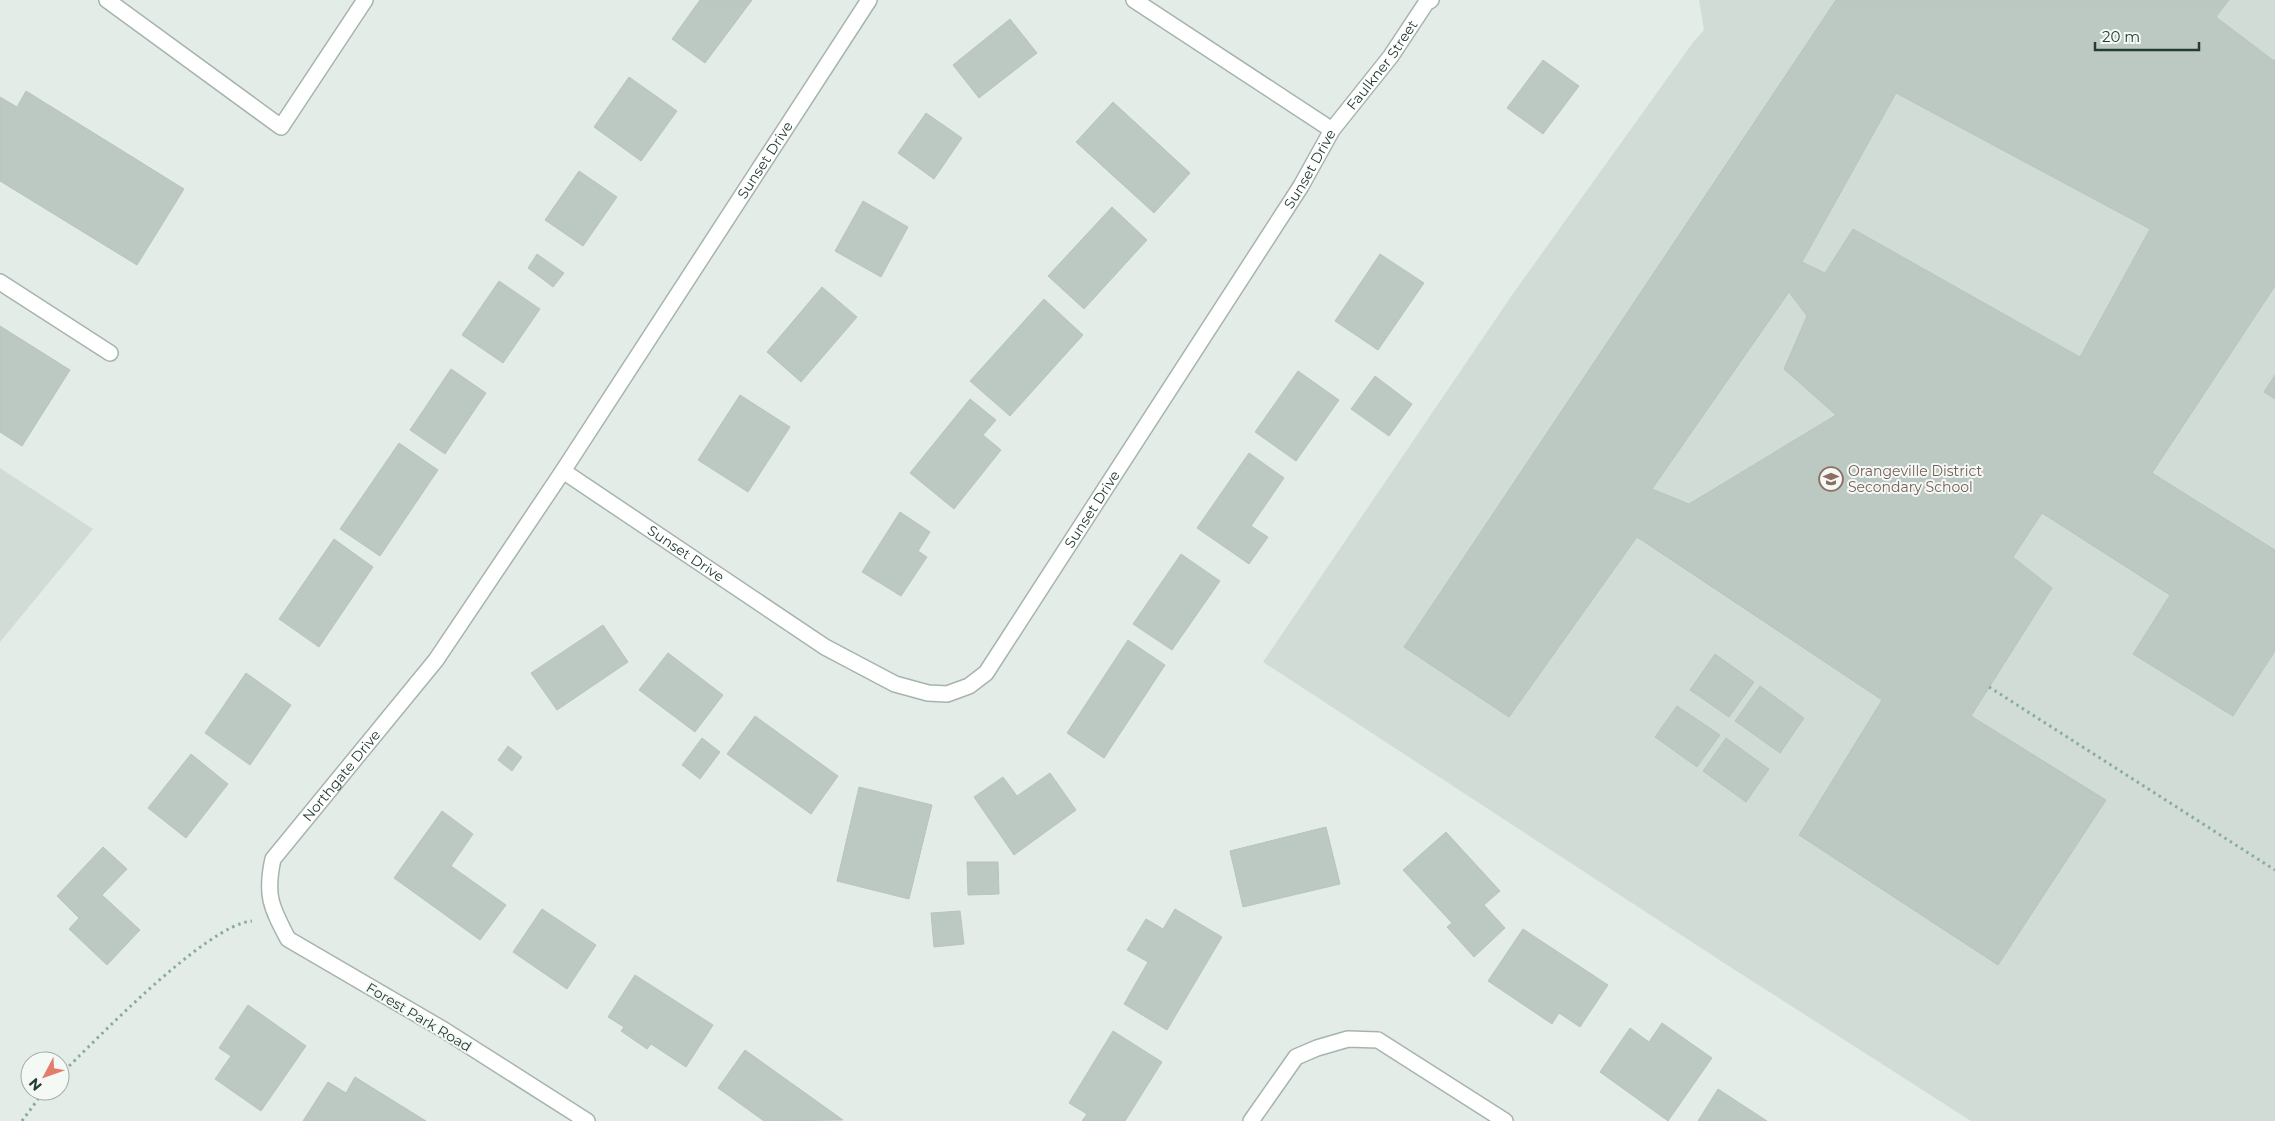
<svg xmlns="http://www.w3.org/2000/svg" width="2275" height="1121" viewBox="0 0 2275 1121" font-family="Montserrat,sans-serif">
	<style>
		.built { fill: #d2dcd6 }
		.building { fill: #bcc9c3; stroke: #b7c5be; fill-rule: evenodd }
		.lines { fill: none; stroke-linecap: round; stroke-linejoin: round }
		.minor-casing { stroke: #a7b4ad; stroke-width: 18 }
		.path { stroke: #88ac9d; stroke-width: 3; stroke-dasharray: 2.5 4; stroke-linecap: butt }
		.minor { stroke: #fff; stroke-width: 15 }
		.labels { text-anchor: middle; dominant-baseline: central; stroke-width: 4; stroke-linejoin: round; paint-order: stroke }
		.street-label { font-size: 14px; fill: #253c33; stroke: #f4f9f6 }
		.education-label { font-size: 14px; fill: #785e54; stroke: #f4f9f6; text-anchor: start }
	</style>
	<rect width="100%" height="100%" fill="#e4ece7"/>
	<path class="built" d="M1699 0H2275V1121H1971L1724 963 1263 662 1512 295 1694 41 1704 30Z
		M0 468 93 529 0 642Z"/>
	<path class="building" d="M700 0H752L705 63 672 39Z
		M1836 0H2229L2216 17 2274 61 2275 59V286L2152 473 2275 550V651L2233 716 2133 654 2170 595 2042 513 2013 557 2052 588 1971 716 2106 800 1998 965 1799 835 1882 700 1637 537 1509 717 1404 647ZM1896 93 2150 229 2080 357 1853 229 1825 273 1802 262ZM1789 292 1807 316 1784 369 1836 415 1689 504 1652 489Z
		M1010 19 1037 53 979 98 953 65Z
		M1543 60 1579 86 1543 134 1507 108Z
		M629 77 677 111 641 161 594 127Z
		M26 91 184 189 137 265 0 181V97L17 107Z
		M1113 102 1190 173 1154 213 1076 142Z
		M926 113 962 138 934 179 898 153Z
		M579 171 617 197 583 246 545 220Z
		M863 201 908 227 881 277 835 251Z
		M1112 207 1147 240 1084 309 1048 276Z
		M537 254 564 273 553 287 528 268Z
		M1380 254 1424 283 1378 350 1335 321Z
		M499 281 540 309 503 363 462 335Z
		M822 287 857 317 801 382 767 352Z
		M1044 299 1083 335 1010 416 970 381Z
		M0 326 70 370 22 446 0 432Z
		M451 369 486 393 445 454 410 430Z
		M1298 371 1339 400 1296 461 1255 432Z
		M2275 375V399L2264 392Z
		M1375 376 1412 404 1389 436 1351 409Z
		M740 395 790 427 748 492 698 460Z
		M970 399 996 420 983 435 1001 450 954 509 910 473Z
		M399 443 438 470 380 556 340 529Z
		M1249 453 1284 478 1251 526 1268 537 1249 564 1197 528Z
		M900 512 930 532 918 551 927 557 901 596 862 572Z
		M334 539 373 567 319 647 279 619Z
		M1181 554 1220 581 1172 650 1133 624Z
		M603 625 628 662 557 710 531 673Z
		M1128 640 1165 665 1104 758 1067 733Z
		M668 653 723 695 695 732 639 690Z
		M1715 654 1754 682 1729 717 1690 690Z
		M246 673 291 705 250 765 205 733Z
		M1760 686 1804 718 1780 753 1735 721Z
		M1677 706 1720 735 1697 767 1655 737Z
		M755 716 838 776 811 814 727 754Z
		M702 738 720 752 700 779 682 765Z
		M1726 738 1769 769 1746 802 1703 771Z
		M508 746 522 757 512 771 498 760Z
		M191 754 228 784 186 838 148 808Z
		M1050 773 1076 810 1014 855 974 797 1003 777 1017 796Z
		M859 787 932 805 909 899 837 881Z
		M442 811 473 834 451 866 506 905 480 940 394 878Z
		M1326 827 1340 884 1243 907 1230 851Z
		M1446 832 1500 891 1484 905 1505 928 1474 957 1447 927 1452 923 1403 870Z
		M103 847 127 869 102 895 140 930 107 965 69 929 79 918 57 896Z
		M967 862H998L999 894 968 895Z
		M542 909 596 945 567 989 513 952Z
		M1175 909 1222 937 1167 1030 1124 1004 1148 962 1127 950 1146 919 1163 929Z
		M960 911 964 944 934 947 931 913Z
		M1523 929 1608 985 1580 1027 1559 1013 1552 1024 1488 981Z
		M635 975 713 1025 686 1067 651 1044 647 1049 621 1031 624 1027 608 1017Z
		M248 1005 306 1046 261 1111 215 1079 231 1056 219 1048Z
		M1662 1023 1712 1058 1668 1121 1600 1072 1630 1028 1649 1042Z
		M1113 1031 1162 1062 1125 1121H1082L1087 1114 1069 1103Z
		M745 1050 843 1120 764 1121 718 1088Z
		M355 1077 426 1121H303L328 1082 346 1093Z
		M1718 1089 1767 1121H1698Z"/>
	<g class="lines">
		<g class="minor-casing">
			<g id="minor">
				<path d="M107 0 281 127 365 0"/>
				<path d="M1134 0 1332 130"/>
				<path d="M0 282 110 353"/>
				<path id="s1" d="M563 471 825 647 895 684 928 693 947 694 969 686 986 673 1301 186 1332 130 1391 56 1426 3 1431 0"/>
				<path id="s2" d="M587 1121 444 1030 288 939C271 907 265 895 273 859L436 660 563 471 869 0"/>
				<path d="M1251 1121 1296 1057 1317 1048 1348 1039 1378 1040 1505 1121"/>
			</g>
		</g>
		<path class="path" d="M1989 687 2275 870
			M60 1075C96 1040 206 925 252 921
			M22 1121 44 1091"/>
		<use href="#minor" class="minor"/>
	</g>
	<defs>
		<g id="school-ring" transform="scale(1.25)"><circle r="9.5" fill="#f4f9f6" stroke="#8d6e63" stroke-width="1.5"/><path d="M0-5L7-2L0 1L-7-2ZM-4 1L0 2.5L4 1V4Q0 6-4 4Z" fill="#8d6e63"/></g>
	</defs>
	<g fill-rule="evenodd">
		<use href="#school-ring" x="1831" y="479"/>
	</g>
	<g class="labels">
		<g class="street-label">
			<text stroke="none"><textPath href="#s1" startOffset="1219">Faulkner Street</textPath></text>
			<text stroke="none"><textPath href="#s2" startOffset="1290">Sunset Drive</textPath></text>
			<text stroke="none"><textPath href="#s1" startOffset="1092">Sunset Drive</textPath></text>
			<text stroke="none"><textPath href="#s1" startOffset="688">Sunset Drive</textPath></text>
			<text stroke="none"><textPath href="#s1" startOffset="148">Sunset Drive</textPath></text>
			<text stroke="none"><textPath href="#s2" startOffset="542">Northgate Drive</textPath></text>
			<text transform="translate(419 1017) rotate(31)">Forest Park Road</text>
		</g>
		<g class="education-label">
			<text x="1848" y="471">Orangeville District<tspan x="1848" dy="16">Secondary School</tspan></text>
		</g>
	</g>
	<g transform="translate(45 1076) rotate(229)"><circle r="24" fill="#f4f9f6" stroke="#a1ada8"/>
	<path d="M0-4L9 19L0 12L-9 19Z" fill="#e37c6b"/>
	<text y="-8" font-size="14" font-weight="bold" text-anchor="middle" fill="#253c33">N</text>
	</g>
	<path d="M2095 42v8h104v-8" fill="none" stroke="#253c33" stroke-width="2.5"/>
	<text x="2102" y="42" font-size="15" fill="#253c33" stroke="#f4f9f6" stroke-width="4" paint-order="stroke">20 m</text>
</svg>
